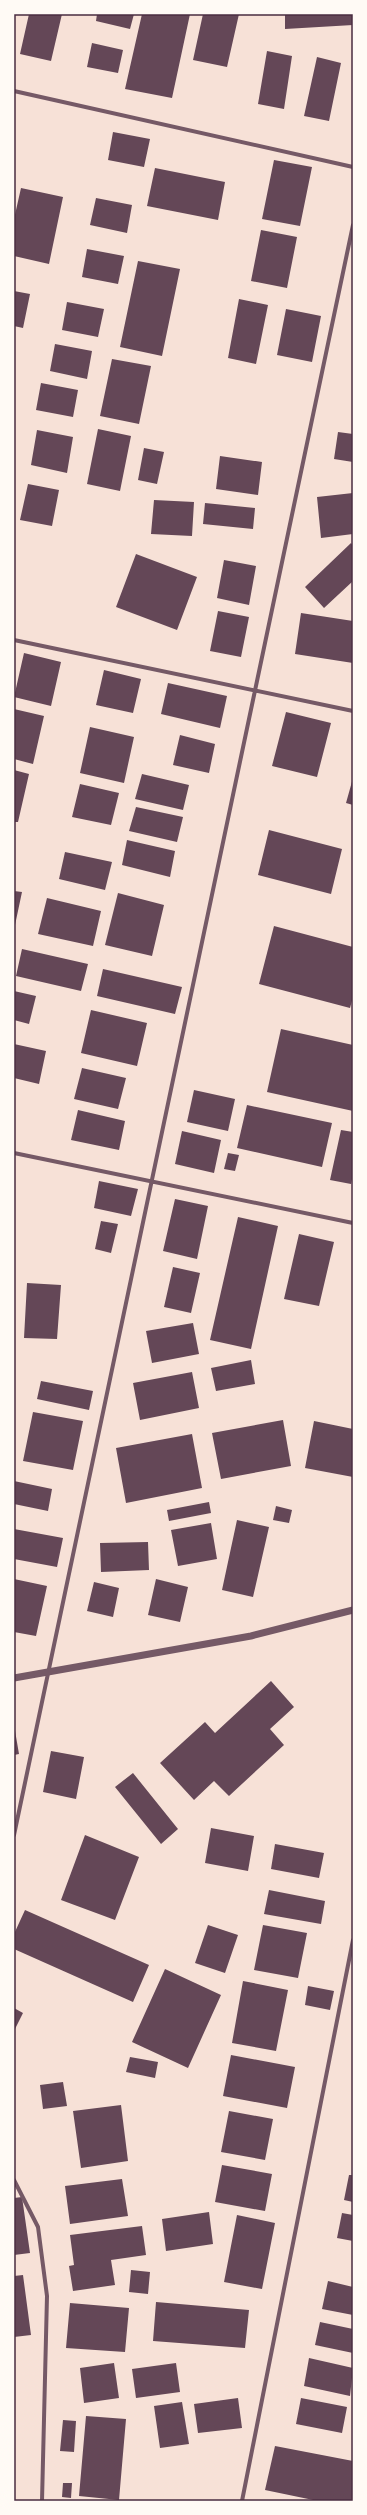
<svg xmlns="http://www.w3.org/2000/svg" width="367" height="2515" viewBox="0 0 367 2515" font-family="Cabin,sans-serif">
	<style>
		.building { fill: #644757 }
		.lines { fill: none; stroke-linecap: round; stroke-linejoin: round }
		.minor { stroke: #755966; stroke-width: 4 }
		.tertiary { stroke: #755966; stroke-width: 7 }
		.neatline { fill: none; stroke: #4a2c40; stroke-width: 1.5 }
	</style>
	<rect width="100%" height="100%" fill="#f7e1d7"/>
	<path class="building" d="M29 14H62L51 61 20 54Z
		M97 14H134L130 29 96 21Z
		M142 14H190L172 98 125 89Z
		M203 14H239L227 67 193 60Z
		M285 14H353V25L285 29Z
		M92 43 123 50 118 73 87 67Z
		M267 51 292 56 284 109 258 104Z
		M317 57 341 63 329 121 304 116Z
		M113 132 150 139 144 167 108 160Z
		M274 160 312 167 300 226 262 219Z
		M155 168 225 182 218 220 147 206Z
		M21 188 63 197 49 264 14 256V219Z
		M96 198 132 205 127 233 90 225Z
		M261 230 297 237 287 288 251 281Z
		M87 249 124 256 118 284 82 277Z
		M138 261 180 269 162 356 120 347Z
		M14 291 30 294 23 328 14 326Z
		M239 299 268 305 256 364 228 358Z
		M67 302 104 309 98 337 62 330Z
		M286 309 321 316 312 362 277 355Z
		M55 344 92 351 87 379 50 371Z
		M112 359 151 366 139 424 100 416Z
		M41 383 78 390 73 417 36 410Z
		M98 429 131 436 120 491 87 484Z
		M37 430 73 437 67 473 31 465Z
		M338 432 353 434V462L334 459Z
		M144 448 164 452 157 484 138 480Z
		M220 456 262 462 258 495 216 489Z
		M28 484 59 490 52 526 20 520Z
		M353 493V534L321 538 317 497Z
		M154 500 194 502 192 536 151 534Z
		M205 503 255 508 253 529 203 524Z
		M351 543 353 546V581L324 608 305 587Z
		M136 554 197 577 177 630 116 607Z
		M224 560 256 566 249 605 217 598Z
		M218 611 249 617 241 657 210 651Z
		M301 613 353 621V663L295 654Z
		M24 653 61 662 51 706 14 697Z
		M104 670 141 679 133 713 96 705Z
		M168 683 227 696 220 728 161 714Z
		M14 709 44 716 33 764 14 759Z
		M286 712 331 723 317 777 272 766Z
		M90 727 134 737 124 783 80 773Z
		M180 735 215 744 209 773 173 765Z
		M14 770 29 774 18 822H14Z
		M142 774 189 785 183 810 135 799Z
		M353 778V805L346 803Z
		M80 784 119 793 111 825 72 817Z
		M136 807 183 817 177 842 129 831Z
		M269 830 342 849 331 894 258 875Z
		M127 840 175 851 170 877 122 865Z
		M65 852 112 862 105 890 59 879Z
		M14 891 22 892 15 925H14Z
		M118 893 164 905 152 956 105 945Z
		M47 898 101 911 93 946 38 934Z
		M274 926 353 947V997L350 1008 259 984Z
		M22 949 88 964 81 991 16 976Z
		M103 969 182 987 175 1014 97 996Z
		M14 991 36 996 29 1024 14 1020Z
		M91 1010 147 1023 137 1066 81 1053Z
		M281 1029 353 1045V1111L267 1092Z
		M14 1044 46 1051 39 1084 14 1078Z
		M82 1068 126 1078 118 1109 74 1099Z
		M194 1090 235 1099 228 1131 187 1122Z
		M247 1105 332 1123 322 1167 237 1148Z
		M78 1110 125 1121 119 1150 71 1140Z
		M341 1130 353 1132V1174L351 1184 330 1180Z
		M182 1131 221 1140 214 1173 175 1164Z
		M228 1153 239 1155 235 1171 224 1169Z
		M99 1181 138 1189 131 1216 94 1208Z
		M175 1199 208 1206 197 1259 163 1251Z
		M238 1217 278 1226 251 1349 210 1340Z
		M101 1221 118 1224 111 1253 95 1249Z
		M299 1234 334 1242 319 1306 284 1299Z
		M173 1267 200 1273 191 1313 164 1307Z
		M27 1283 61 1285 57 1339 24 1338Z
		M193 1323 199 1354 152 1363 146 1331Z
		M251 1360 255 1384 216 1391 211 1368Z
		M192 1372 199 1408 140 1420 133 1383Z
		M41 1381 93 1391 89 1410 37 1399Z
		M33 1412 83 1421 73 1470 23 1461Z
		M283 1420 291 1466 221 1479 212 1433Z
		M314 1421 353 1429V1477L305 1468Z
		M192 1434 202 1488 126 1503 116 1448Z
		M14 1481 52 1489 48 1511 14 1504Z
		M209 1502 211 1513 169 1521 167 1510Z
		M276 1506 292 1510 289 1523 273 1520Z
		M237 1520 269 1527 253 1597 222 1590Z
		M211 1523 217 1559 178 1566 171 1530Z
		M14 1529 63 1538 57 1567 14 1559Z
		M148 1542 149 1570 101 1572 100 1543Z
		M14 1579 47 1586 36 1636 14 1632Z
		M156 1579 188 1587 180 1622 148 1615Z
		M94 1582 119 1588 113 1617 87 1611Z
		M271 1681 294 1707 270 1729 284 1745 229 1796 214 1781 194 1800 160 1763 205 1722 215 1733Z
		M14 1725 19 1754 14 1755Z
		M51 1751 84 1757 76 1799 43 1792Z
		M133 1773 178 1829 161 1844 115 1787Z
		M211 1828 254 1836 248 1871 205 1863Z
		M85 1835 139 1857 115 1920 61 1900Z
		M275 1844 324 1853 319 1878 271 1869Z
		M269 1890 325 1901 321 1924 264 1914Z
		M25 1910 149 1965 133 2002 14 1949V1934Z
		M208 1925 238 1935 225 1973 195 1963Z
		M263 1925 307 1933 298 1978 254 1970Z
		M165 1969 221 1995 188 2068 132 2042Z
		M243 1981 288 1990 276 2051 232 2043Z
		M308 1986 334 1991 330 2010 305 2005Z
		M14 2008 23 2013 14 2031Z
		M231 2055 295 2067 287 2108 223 2096Z
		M130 2057 158 2062 155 2078 126 2072Z
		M63 2082 67 2106 43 2109 40 2085Z
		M121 2105 128 2161 81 2168 73 2111Z
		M229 2111 273 2119 265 2160 221 2152Z
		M222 2165 272 2174 265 2211 215 2202Z
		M349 2175H353V2202L344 2200Z
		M122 2179 128 2216 70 2224 65 2186Z
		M22 2197 30 2253 14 2255V2198Z
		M209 2212 213 2244 166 2251 162 2219Z
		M342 2213 353 2215V2241L337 2238Z
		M237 2215 275 2223 262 2289 224 2282Z
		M142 2226 146 2255 111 2260 115 2285 73 2291 69 2266 74 2265 70 2235Z
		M131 2270 150 2272 148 2294 129 2292Z
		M23 2275 31 2335 14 2337V2276Z
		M328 2281 353 2287V2315L322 2309Z
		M156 2302 249 2310 245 2348 153 2341Z
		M70 2303 129 2308 125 2352 66 2348Z
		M320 2322 353 2329V2353L315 2345Z
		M309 2358 353 2368 350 2396 304 2386Z
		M114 2363 119 2398 84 2403 80 2368Z
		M176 2363 180 2392 136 2398 132 2369Z
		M238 2398 242 2428 198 2433 194 2404Z
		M301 2398 347 2407 342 2433 296 2424Z
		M182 2402 189 2444 160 2448 154 2406Z
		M86 2416 126 2419 119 2500 79 2496Z
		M63 2420 76 2421 74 2452 60 2451Z
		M275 2446 353 2461V2501H318L265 2490Z
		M63 2483H72L71 2498 62 2497Z"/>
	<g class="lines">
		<path class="minor" d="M14 91 353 167
			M14 640 353 711
			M14 1153 353 1223
			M14 1835 353 225
			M14 2180 38 2227 47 2296 42 2501
			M242 2501 353 1940"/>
		<path class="tertiary" d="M14 1678 251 1636 353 1610"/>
	</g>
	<rect width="367" height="2515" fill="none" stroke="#fffaf5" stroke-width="30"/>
	<rect x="15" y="15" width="337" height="2485" class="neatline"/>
</svg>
